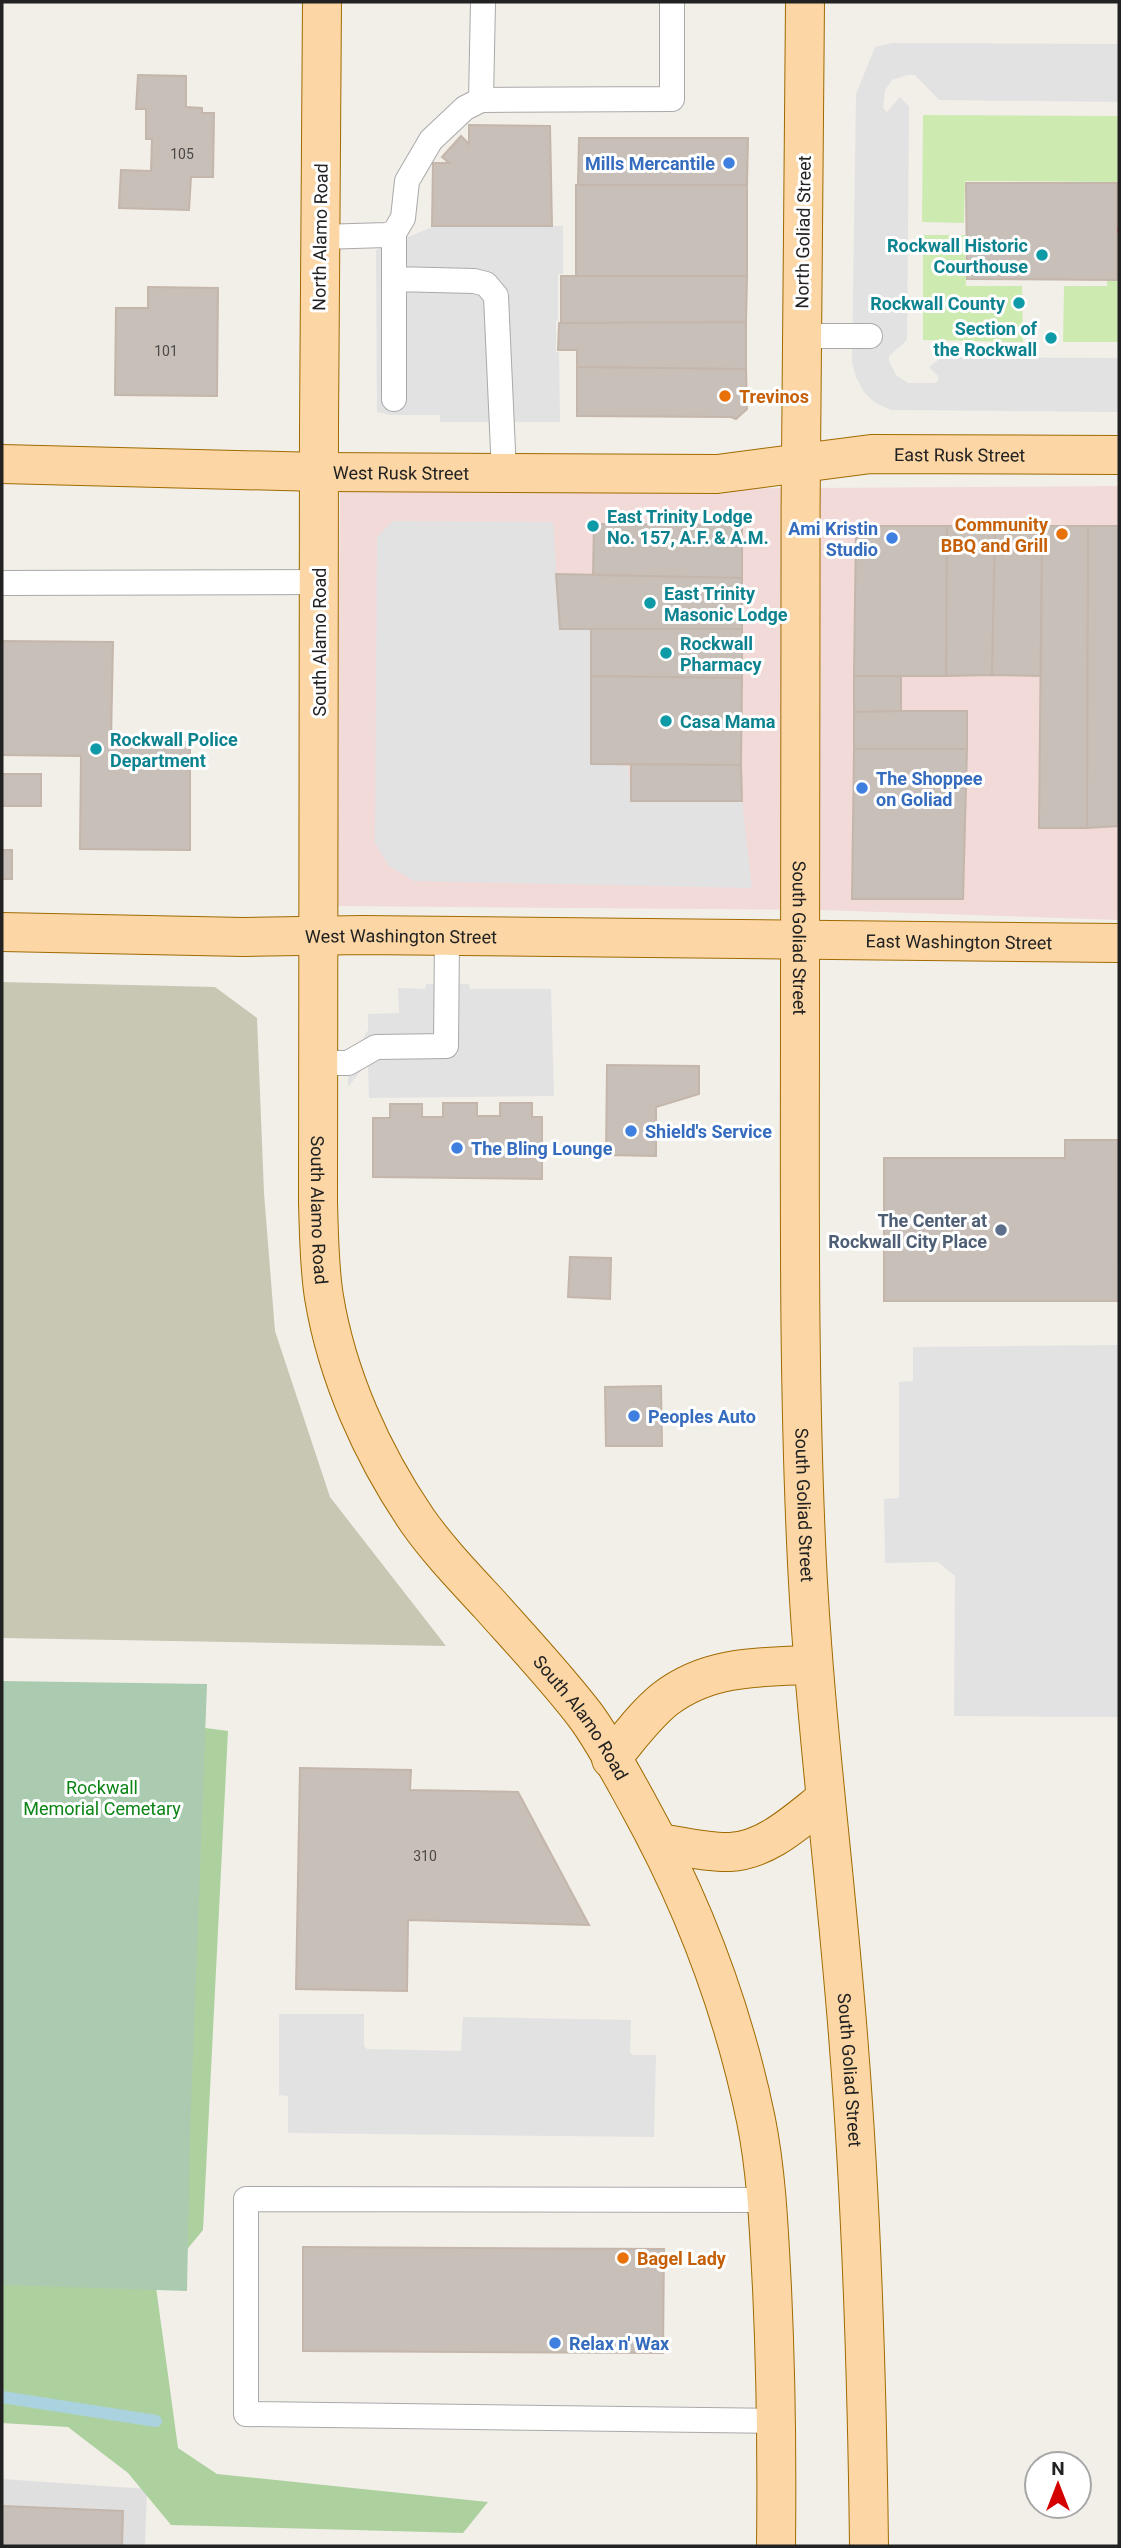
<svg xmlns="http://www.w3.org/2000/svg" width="1121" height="2548" viewBox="0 0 1121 2548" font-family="Roboto,sans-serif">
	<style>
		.residential { fill: #e0dfdf }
		.commercial { fill: #f2dad9 }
		.construction { fill: #c7c7b4 }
		.grass { fill: #cdebb0 }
		.forest { fill: #add19e }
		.cemetery { fill: #aacbaf }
		.parking { fill: #e2e2e2 }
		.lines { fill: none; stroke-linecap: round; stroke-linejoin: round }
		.stream { stroke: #aad3df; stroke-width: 12 }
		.building { fill: #c7bfb8; stroke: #c4b6ab; stroke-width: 2 }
		.service-casing { stroke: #a9a9a9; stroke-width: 26 }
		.primary-casing { stroke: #a06b00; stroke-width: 40 }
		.path { stroke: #fa8072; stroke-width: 4.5; stroke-dasharray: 3.5 3.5; stroke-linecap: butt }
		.service { stroke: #fff; stroke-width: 24 }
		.primary { stroke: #fcd6a4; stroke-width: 38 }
		.shop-dot { fill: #3f7fe0; stroke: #fff; stroke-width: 2.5 }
		.culture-dot { fill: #0f9aa8; stroke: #fff; stroke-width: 2.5 }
		.food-dot { fill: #e8710a; stroke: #fff; stroke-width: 2.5 }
		.service-dot { fill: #5c6f8a; stroke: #fff; stroke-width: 2.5 }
		.labels { text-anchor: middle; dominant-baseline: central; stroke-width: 6; stroke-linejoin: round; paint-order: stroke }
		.number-label { font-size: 14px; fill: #4b4948 }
		.shop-label { font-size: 18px; font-weight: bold; fill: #366cbe; stroke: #fff; text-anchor: start }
		.street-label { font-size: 18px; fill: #222; stroke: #fff }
		.culture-label { font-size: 18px; font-weight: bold; fill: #0d838f; stroke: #fff; text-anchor: start }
		.food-label { font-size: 18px; font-weight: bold; fill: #c56008; stroke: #fff; text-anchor: start }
		.service-label { font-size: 18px; font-weight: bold; fill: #4e5e75; stroke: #fff; text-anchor: end }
		.park-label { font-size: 18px; fill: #0c8416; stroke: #fff }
	</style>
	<rect width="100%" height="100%" fill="#f2efe9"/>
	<path class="residential" d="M2 2479 147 2489 145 2546H2Z"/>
	<path class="commercial" d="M1119 486V920L821 910 336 906 340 491Z"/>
	<path class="construction" d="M2 982 215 987 257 1018 264 1193 275 1331 330 1497 446 1646 2 1638Z"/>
	<path class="grass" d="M923 115 1119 116V222L1118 182 965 181 964 223 922 222Z
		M923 235H965L966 286H1022L1023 342 923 340Z
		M1118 237 1119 342H1063L1064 286H1107V281H1118Z"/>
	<path class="forest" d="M153 1721 228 1731 203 2230 156 2287 178 2448 217 2474 488 2502 463 2533 171 2525 128 2473 68 2427 2 2423V2216Z"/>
	<path class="cemetery" d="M2 1681 207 1684 190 2137 187 2291 2 2285Z"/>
	<path class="parking" d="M893 43 1119 44V102L939 100 915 75H908L892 80 885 90 883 108 887 112 900 97 909 106 907 340 889 356V361L896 375 908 383H934L938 381V376L929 367 942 357 1119 358V412L891 410 874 402 864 392 856 377 852 362 856 94 875 47Z
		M435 226H563V274H558V321H556V352H559L560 422H440V415H392L377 412 376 250Z
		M393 521 553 522 560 628 591 629V763L628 766 631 801H742L752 888 414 881 389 866 375 843 377 537Z
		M426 984H469L470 989H551L554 1096 369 1098 368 1065 364 1067 348 1087 349 1047H354L363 1039 368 1030V1014L399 1013 398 988 425 989Z
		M1119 1345V1717L954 1716 955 1576 938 1562 885 1563 884 1499 899 1498V1382L913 1381V1347Z
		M279 2014H364V2046L367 2049 461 2051 463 2017 631 2020 630 2052 633 2055H656L654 2137 288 2133V2096L279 2095Z"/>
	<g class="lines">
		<path class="stream" d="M2 2397 156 2421"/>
	</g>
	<path class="building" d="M138 75 186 76V107L202 108V113H214L213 177H191L189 210 119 208 121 170 151 171 152 139H146V109H136Z
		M469 125 550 126 552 226H432L433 163H449L442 157 461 136 469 144Z
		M579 138H748L747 185H578Z
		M966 183H1117V280L967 279Z
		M576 185H747V276H576Z
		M561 276H747L746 322 561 323Z
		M148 287 218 288 217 396 115 395 116 308H148Z
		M746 322V369L577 367V350H558L559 323Z
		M577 367 746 369 747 409 736 419 731 417 577 416Z
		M594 524 742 525V578L593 575Z
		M856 526H947L946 676H854Z
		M947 526H995L992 675 946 676Z
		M995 526H1042L1041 676 992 675Z
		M1042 526H1088L1087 828H1039Z
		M1088 526H1119V826L1087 828Z
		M556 574 742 578V629H560Z
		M591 629H742V678L591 676Z
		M2 641 113 642 111 741 190 742V850L80 849 81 756 2 755Z
		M591 676 742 678 741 765 591 764Z
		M854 676H901V711L854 712Z
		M901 711H967V749H854V712Z
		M854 749H967L963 899H852Z
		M631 764 741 765 742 801H631Z
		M2 774H41V806H2Z
		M2 850H12V879H2Z
		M607 1065 699 1066V1094L656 1107V1156L606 1155Z
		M443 1103H477V1116H500V1103H532V1117H542V1179L373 1177V1118H390V1104H422V1117H443Z
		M1065 1140H1118L1119 1301H884V1158H1065Z
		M570 1257 611 1258 610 1299 568 1297Z
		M661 1386 662 1446H606L605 1387Z
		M300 1768 411 1770 410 1790 518 1792 589 1925 408 1920 407 1991 296 1989Z
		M303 2247 664 2249 663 2353 303 2351Z
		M2 2506 123 2511 122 2546H2Z"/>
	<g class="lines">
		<g class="service-casing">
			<path id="service" d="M481 100 483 2
				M321 237 386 235 394 233 403 218 407 181 431 140 465 108 481 100 672 99V2
				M394 279 474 281 486 284 496 296 504 473
				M802 336H870
				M394 399V233
				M2 583 319 582
				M319 1063H348L376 1047 446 1046 447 936
				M767 2200 246 2199V2414L776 2421"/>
		</g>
		<g class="primary-casing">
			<g id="primary">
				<path id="s1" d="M322 2 319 427 318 1202C319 1233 319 1266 324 1297 337 1376 372 1454 417 1520 438 1550 464 1577 489 1604 521 1640 555 1676 585 1715 603 1739 623 1777 638 1804 693 1903 733 2009 756 2120 767 2175 769 2233 772 2288 776 2374 777 2460 776 2546"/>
				<path id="s2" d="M805 2C801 335 799 667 800 1000 800 1188 798 1376 807 1563 815 1725 837 1886 849 2048 862 2214 867 2380 869 2546"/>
				<path id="s3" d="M2 464 319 472 717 474 871 454 1119 455"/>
				<path id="s4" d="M2 932 244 937 362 935 1119 943"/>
				<path d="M611 1759C628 1739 644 1716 665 1699 709 1665 760 1667 813 1665"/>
				<path d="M659 1843C682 1846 707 1853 730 1852 767 1850 797 1821 825 1799"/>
			</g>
		</g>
		<path class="path" d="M1117 231H1119"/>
		<use href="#service" class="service"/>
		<use href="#primary" class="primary"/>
	</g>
	<g class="shop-dot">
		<circle cx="729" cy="163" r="7"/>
		<circle cx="892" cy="538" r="7"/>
		<circle cx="862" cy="788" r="7"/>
		<circle cx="631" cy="1131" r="7"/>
		<circle cx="457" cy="1148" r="7"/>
		<circle cx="634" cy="1416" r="7"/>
		<circle cx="555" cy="2343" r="7"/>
	</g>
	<g class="culture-dot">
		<circle cx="1042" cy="255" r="7"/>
		<circle cx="1019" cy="303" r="7"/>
		<circle cx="1051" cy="338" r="7"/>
		<circle cx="593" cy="526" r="7"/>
		<circle cx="650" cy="603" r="7"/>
		<circle cx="666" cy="653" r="7"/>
		<circle cx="666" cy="721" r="7"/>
		<circle cx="96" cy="749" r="7"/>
	</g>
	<g class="food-dot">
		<circle cx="725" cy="396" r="7"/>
		<circle cx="1062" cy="534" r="7"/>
		<circle cx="623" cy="2258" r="7"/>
	</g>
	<circle class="service-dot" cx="1001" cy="1230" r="7"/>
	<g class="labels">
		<g class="number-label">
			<text x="182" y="154">105</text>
			<text x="166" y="351">101</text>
			<text x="425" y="1856">310</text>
		</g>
		<g class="shop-label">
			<text x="715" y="163" text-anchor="end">Mills Mercantile</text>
			<text x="878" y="528" text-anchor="end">Ami Kristin<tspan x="878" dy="21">Studio</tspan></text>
			<text x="876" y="778">The Shoppee<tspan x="876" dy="21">on Goliad</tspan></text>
			<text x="645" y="1131">Shield's Service</text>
			<text x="471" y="1148">The Bling Lounge</text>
			<text x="648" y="1416">Peoples Auto</text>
			<text x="569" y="2343">Relax n' Wax</text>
		</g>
		<g class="street-label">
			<text transform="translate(803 232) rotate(-89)">North Goliad Street</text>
			<text transform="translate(320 237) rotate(-89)">North Alamo Road</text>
			<text stroke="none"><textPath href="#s3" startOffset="959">East Rusk Street</textPath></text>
			<text stroke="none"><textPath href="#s3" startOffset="399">West Rusk Street</textPath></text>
			<text transform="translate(319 642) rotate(-90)">South Alamo Road</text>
			<text stroke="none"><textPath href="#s4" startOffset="399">West Washington Street</textPath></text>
			<text stroke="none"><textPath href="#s2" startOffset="936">South Goliad Street</textPath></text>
			<text stroke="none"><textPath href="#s4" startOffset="957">East Washington Street</textPath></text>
			<text stroke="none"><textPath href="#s1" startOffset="1208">South Alamo Road</textPath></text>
			<text stroke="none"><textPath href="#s2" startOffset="1503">South Goliad Street</textPath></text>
			<text stroke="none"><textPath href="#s1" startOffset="1796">South Alamo Road</textPath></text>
			<text stroke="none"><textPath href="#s2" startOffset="2070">South Goliad Street</textPath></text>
		</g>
		<g class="culture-label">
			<text x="1028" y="245" text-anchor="end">Rockwall Historic<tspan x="1028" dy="21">Courthouse</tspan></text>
			<text x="1005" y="303" text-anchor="end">Rockwall County</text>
			<text x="1037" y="328" text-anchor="end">Section of<tspan x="1037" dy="21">the Rockwall</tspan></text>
			<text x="607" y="516">East Trinity Lodge<tspan x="607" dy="21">No. 157, A.F. &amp; A.M.</tspan></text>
			<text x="664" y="593">East Trinity<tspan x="664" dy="21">Masonic Lodge</tspan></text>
			<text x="680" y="643">Rockwall<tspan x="680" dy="21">Pharmacy</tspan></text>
			<text x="680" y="721">Casa Mama</text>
			<text x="110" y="739">Rockwall Police<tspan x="110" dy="21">Department</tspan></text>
		</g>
		<g class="food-label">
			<text x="739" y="396">Trevinos</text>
			<text x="1048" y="524" text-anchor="end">Community<tspan x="1048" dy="21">BBQ and Grill</tspan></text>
			<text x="637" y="2258">Bagel Lady</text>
		</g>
		<g class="service-label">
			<text x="987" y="1220">The Center at<tspan x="987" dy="21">Rockwall City Place</tspan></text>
		</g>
		<g class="park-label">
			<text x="102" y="1787">Rockwall<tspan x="102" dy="21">Memorial Cemetary</tspan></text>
		</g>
	</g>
	<rect width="1121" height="2548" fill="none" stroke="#222222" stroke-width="7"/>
	<g transform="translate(1058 2485)"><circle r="33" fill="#ffffff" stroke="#a7a7a7" stroke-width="2"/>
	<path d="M0-5L12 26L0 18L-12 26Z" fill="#d40000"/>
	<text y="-10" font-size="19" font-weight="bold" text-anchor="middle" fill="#222222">N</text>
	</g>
</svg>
